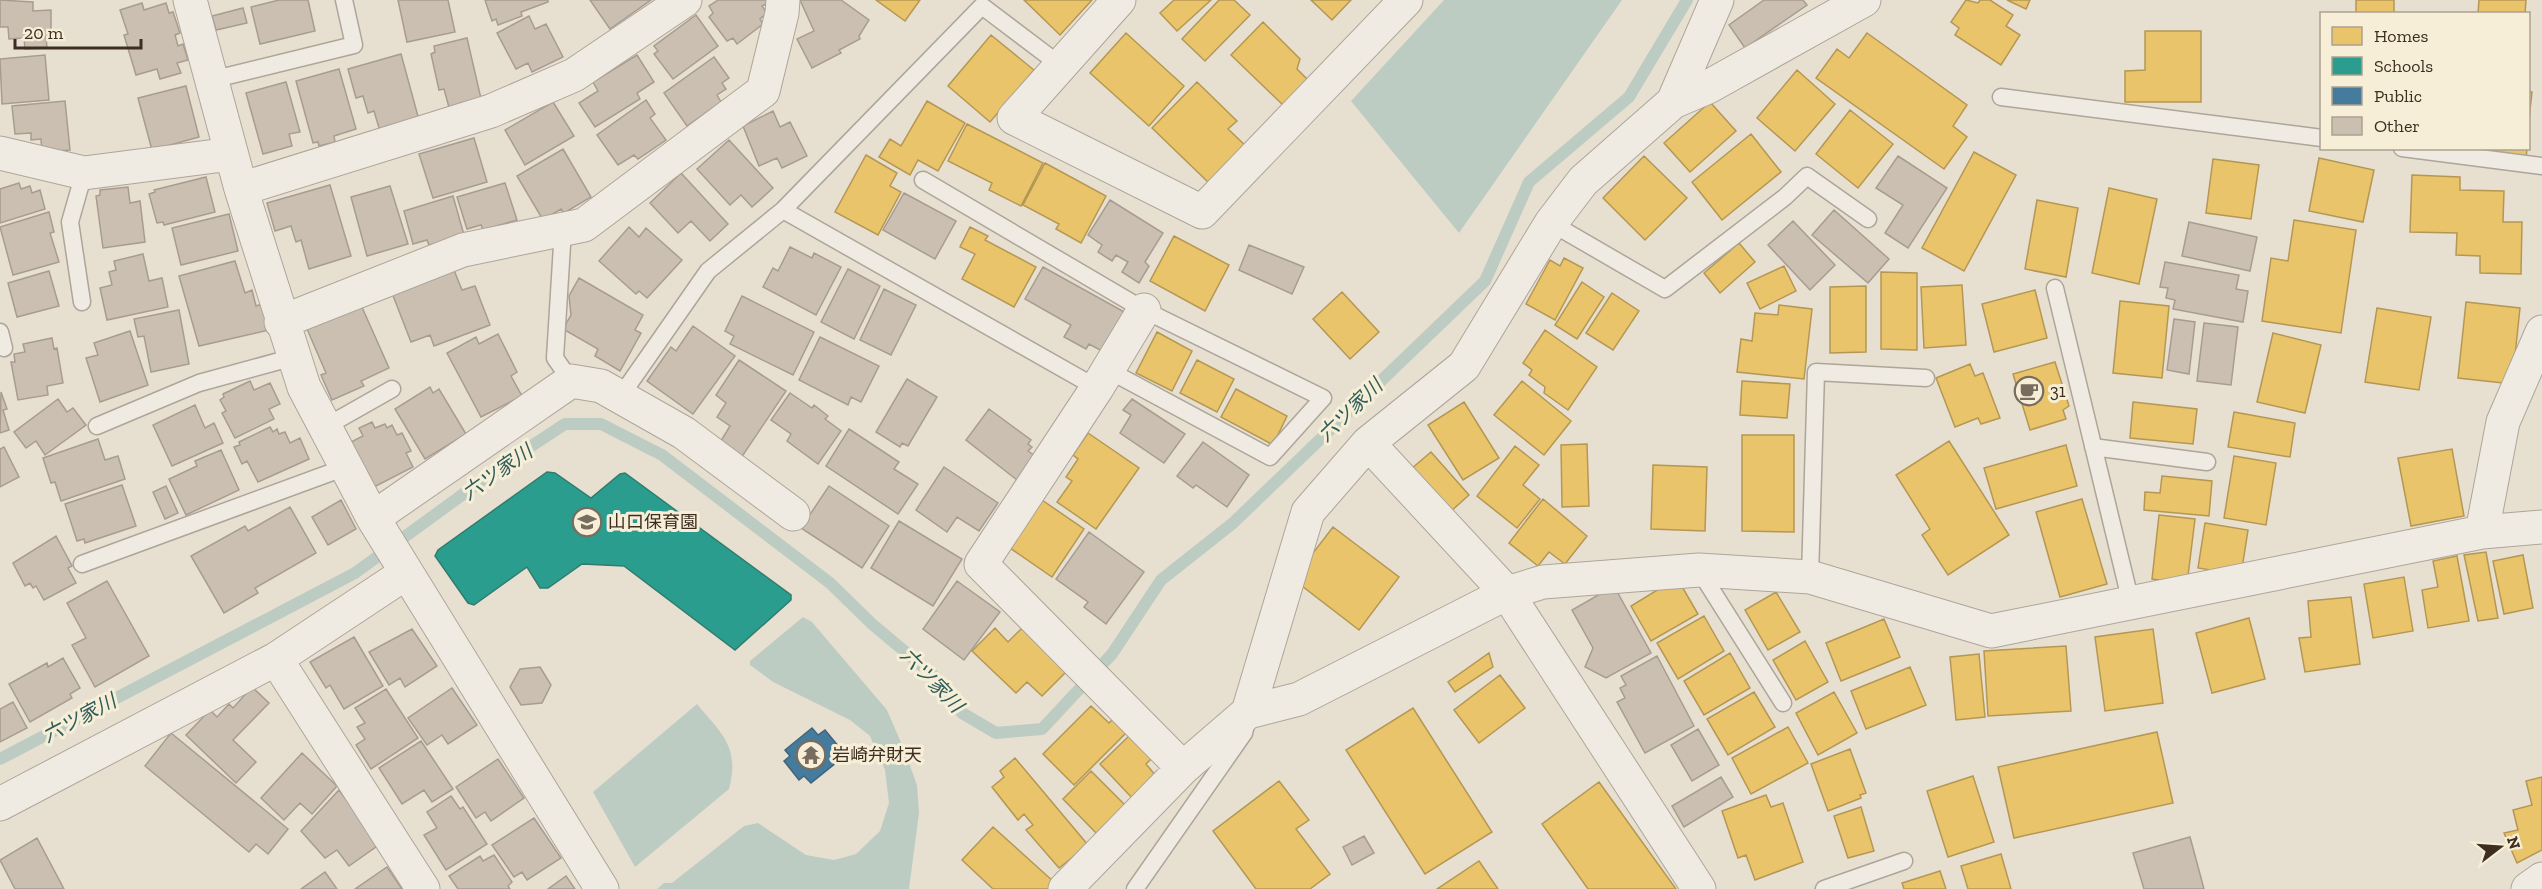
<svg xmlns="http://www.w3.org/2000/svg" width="2542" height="889" viewBox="0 0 2542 889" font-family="'Zilla Slab','Noto Sans JP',serif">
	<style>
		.water { fill: #bcccc2 }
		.homes { fill: #e9c46a; stroke: #b59754; stroke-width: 1.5 }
		.schools { fill: #2a9d8f; stroke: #307c6e; stroke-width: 1.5 }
		.public { fill: #457b9d; stroke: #436478; stroke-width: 1.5 }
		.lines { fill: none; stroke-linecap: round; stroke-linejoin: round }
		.stream { stroke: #bcccc2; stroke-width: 12 }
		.building { fill: #cbbfb2; stroke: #a89c90; stroke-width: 1.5 }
		.service-casing { stroke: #ada599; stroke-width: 19 }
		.minor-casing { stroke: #ada599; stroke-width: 35 }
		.service { stroke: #efebe3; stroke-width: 16 }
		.minor { stroke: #efebe3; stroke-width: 33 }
		.labels { text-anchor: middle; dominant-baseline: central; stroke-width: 6; stroke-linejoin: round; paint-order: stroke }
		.poi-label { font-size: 18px; fill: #3d2e20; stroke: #f7eed8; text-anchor: start }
		.water-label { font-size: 20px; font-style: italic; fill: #2f5d5a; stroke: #f7eed8 }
	</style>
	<rect width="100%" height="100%" fill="#e7e0d1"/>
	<path class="water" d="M1444 0H1622L1459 233 1351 101Z
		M803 617 812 622 887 710 905 752 917 785 919 813 909 889H657L664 883H672L744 826 758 823 806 855 834 860 856 854 880 831 889 803 885 770 870 736 850 720 773 682 750 665V661Z
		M697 704C722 734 740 747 729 789L635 867 593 792Z"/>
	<path class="homes" d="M876 0H920L905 21Z
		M1024 0H1092L1060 35Z
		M1174 0H1211L1177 31 1160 13Z
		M1219 0H1234L1250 15 1205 61 1182 39Z
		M1311 0H1351L1332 20Z
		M1966 0 1978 3 1980 0H1990L2013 15 2006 26 2020 35 2001 65 1955 35 1959 28 1951 22Z
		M2007 0H2030L2026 9Z
		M2356 0H2394V14H2356Z
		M2479 0H2526L2525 14H2478Z
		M1263 22 1300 59 1297 69 1310 82 1286 108 1231 55Z
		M2145 31H2201V102H2125V71L2145 70Z
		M1126 33 1184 86 1149 126 1090 73Z
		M1867 33 1967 105 1953 126 1967 137 1944 169 1816 78 1837 49 1849 58Z
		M991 35 1034 70 990 122 948 86Z
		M1797 70 1835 104 1795 151 1757 118Z
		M1197 82 1237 121 1228 129 1247 147 1210 184 1152 128Z
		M2528 91 2532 92 2528 128Z
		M927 101 965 123 938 171 918 160 910 175 879 157 890 139 901 146Z
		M1710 102 1736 131 1690 172 1664 143Z
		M1850 110 1893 144 1858 188 1816 154Z
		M967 124 1043 163 1021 206 989 190 992 183 948 161Z
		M1751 134 1781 172 1722 220 1692 182Z
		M2468 148H2527L2526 159Z
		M1974 152 2016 175 1964 271 1922 248Z
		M866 155 897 173 890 186 901 192 878 235 835 212Z
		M1644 156 1687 198 1645 240 1603 198Z
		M2319 158 2374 170 2363 222 2309 211Z
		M2213 159 2259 165 2251 219 2206 213Z
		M1045 163 1106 196 1081 243 1056 229 1059 224 1023 205Z
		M2412 175 2460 177V190L2504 191 2503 222H2522L2521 274 2480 273V256L2456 255 2457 233 2410 232Z
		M2109 188 2157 199 2139 284 2092 273Z
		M2037 200 2078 208 2066 277 2025 269Z
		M2294 220 2356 230 2341 333 2262 321 2271 258 2288 261Z
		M970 227 988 236 985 240 1036 267 1014 307 962 279 975 254 960 247Z
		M1174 236 1229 265 1205 311 1150 281Z
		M1739 243 1755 262 1720 293 1704 273Z
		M1564 258 1583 268 1555 320 1526 304 1550 260 1560 266Z
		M1784 266 1796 291 1760 309 1747 283Z
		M1881 272 1917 273V350L1881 349Z
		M1582 282 1604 297 1577 339 1555 325Z
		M1962 285 1966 345 1924 348 1921 287Z
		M1866 286V352L1830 353V287Z
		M2035 290 2047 338 1994 352 1982 304Z
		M1342 292 1379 332 1350 359 1313 319Z
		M1612 293 1639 311 1613 350 1586 333Z
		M2120 301 2169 306 2162 378 2113 373Z
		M2466 302 2520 308 2512 384 2458 378Z
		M1779 305 1812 309 1804 379 1737 372 1741 339 1752 341 1755 313 1778 315Z
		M2377 308 2431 317 2419 390 2365 382Z
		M1545 330 1597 367 1568 410 1544 393 1545 387 1529 375 1532 370 1523 363Z
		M1157 332 1192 351 1172 391 1136 373Z
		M2273 333 2321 345 2305 413 2257 402Z
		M1197 360 1234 379 1217 412 1180 393Z
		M2055 362 2069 406 2063 410 2066 419 2030 430 2013 374Z
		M1970 364 1975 376 1983 373 2000 418 1981 424 1978 418 1955 427 1936 378Z
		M1522 381 1571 421 1544 455 1494 415Z
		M1742 381 1790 384 1787 418 1740 415Z
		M1236 389 1287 416 1273 445 1221 417Z
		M1464 402 1499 458 1463 480 1428 425Z
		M2133 402 2197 409 2193 444 2130 438Z
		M2234 412 2295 423 2290 457 2228 447Z
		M1088 433 1139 468 1096 529 1057 502 1072 481 1066 477 1078 459 1073 455Z
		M1742 435H1794V532L1742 531Z
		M1949 441 2009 535 1948 575 1922 535 1930 529 1896 475Z
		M1587 444 1589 506 1562 507 1561 445Z
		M2066 445 2077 486 1996 509 1984 468Z
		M1515 446 1539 465 1523 485 1540 499 1517 528 1477 496Z
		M2452 449 2464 516 2411 526 2398 458Z
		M1431 452 1469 495 1449 513 1411 469Z
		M2234 456 2276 463 2266 525 2224 518Z
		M1653 465 1707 467 1705 531 1651 529Z
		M2162 476 2212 481 2209 516 2144 510 2145 492 2160 493Z
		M1543 499 1587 536 1565 564 1549 552 1538 566 1509 543Z
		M2082 499 2107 584 2060 597 2036 512Z
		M1042 500 1084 529 1052 577 1010 548Z
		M2159 515 2195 519 2187 584 2152 579Z
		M2205 523 2248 530 2241 575 2198 568Z
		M1333 527 1399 577 1359 630 1293 579Z
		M2486 552 2498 618 2478 621 2464 555Z
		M2523 555 2533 608 2504 614 2493 561Z
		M2457 556 2469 621 2428 628 2422 590 2438 587 2433 561Z
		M2404 577 2413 631 2373 638 2364 584Z
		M1677 578 1698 614 1651 641 1631 606Z
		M1776 592 1800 632 1768 650 1745 610Z
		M2351 597 2360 664 2305 672 2299 638 2311 637 2308 601Z
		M1704 616 1724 651 1678 679 1657 643Z
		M2249 618 2265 679 2212 693 2196 633Z
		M1884 619 1900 657 1841 681 1826 643Z
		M1024 626 1068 670 1042 696 1027 682 1016 693 972 651 995 628 1008 642Z
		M2153 629 2163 703 2105 711 2095 637Z
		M1805 641 1828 682 1796 700 1773 660Z
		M2066 646 2071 711 1988 716 1984 651Z
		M1489 653 1493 667 1455 692 1448 682Z
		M1730 653 1750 688 1704 715 1684 681Z
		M1979 654 1985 717 1956 720 1950 657Z
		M1910 667 1926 705 1866 729 1851 691Z
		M1500 675 1525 708 1479 743 1454 710Z
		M1754 692 1775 727 1728 755 1707 719Z
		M1834 692 1857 733 1818 755 1796 713Z
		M1091 706 1109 723 1116 716 1130 729 1074 785 1043 754Z
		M1413 708 1492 832 1425 874 1346 750Z
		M1788 727 1808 763 1751 794 1732 758Z
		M2157 732 2173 803 2014 838 1998 767Z
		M1131 734 1153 757 1146 764 1156 776 1133 799 1100 764Z
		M1850 749 1866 793 1860 795 1861 798 1828 811 1811 764Z
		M1015 758 1088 845 1059 868 1026 830 1033 825 1024 814 1018 820 992 787 1004 777 1000 771Z
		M1091 771 1127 807 1098 835 1063 799Z
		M1973 776 1994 842 1948 857 1927 791Z
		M2542 777V850L2517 863 2504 833 2518 830 2513 810 2532 805 2526 781Z
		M1279 781 1309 820 1296 829 1330 874 1310 889H1256L1213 831Z
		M1599 782 1676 889H1588L1542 824Z
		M1766 795 1771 807 1783 803 1803 862 1755 880 1746 855 1738 858 1722 811Z
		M1861 807 1874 851 1848 858 1834 816Z
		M993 827 1054 882 1048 889H993L962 860Z
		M2001 854 2011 889H1968L1961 866Z
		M1479 861 1498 889H1437Z
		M1940 871 1946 889H1904L1902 883Z"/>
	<path class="schools" d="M547 472 555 473 591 498 620 474 625 473 791 595V600L735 650 624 566 582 564 548 588H540L527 567 474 605 468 603 435 556 438 550Z"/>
	<path class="public" d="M812 728 818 735 825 730 840 748 831 754 837 762 811 783 804 776 799 780 784 761 790 756 785 750Z"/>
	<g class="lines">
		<path class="stream" d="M0 759 355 573 510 460 565 424H601L662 455 830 583 872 624 934 676 962 713 996 733 1042 729 1112 654 1161 580 1233 523 1485 281 1529 182 1629 97 1687 0"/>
	</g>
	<path class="building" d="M0 0 33 2V11L51 10V36L46 37 47 48 25 49 24 38 9 39 8 27H0Z
		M279 0H308L315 31 260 44 251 7Z
		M398 0H448L455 32 407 42Z
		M485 0H548V2L521 12 522 16 498 25 496 19 492 21Z
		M590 0H651L610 29Z
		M718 0H766L768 3 762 6 767 13 760 19 763 24 737 44 733 38 727 41 709 17 713 13 709 6Z
		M800 0H841L869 20 859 36 860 39 839 50 841 53 812 68 797 39 814 31Z
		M1764 0H1803L1807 5 1745 48 1729 25Z
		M142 3 144 10 166 3 169 13 173 12 180 33 175 35 178 46 183 44 188 60 177 63 181 73 160 79 157 69 136 75 124 35 128 34 120 10Z
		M243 8 247 23 216 30 212 16Z
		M696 15 718 46 673 79 654 54 658 51 654 46Z
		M529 16 535 29 546 24 563 57 532 72 528 63 516 69 497 33Z
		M467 38 482 103 450 111 444 89 439 90 431 54 435 52 434 46Z
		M401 54 419 120 380 131 374 111 368 113 363 96 356 98 348 69Z
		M45 55 49 100 2 104 0 59Z
		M637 55 654 82 637 93 640 99 595 127 579 103 598 91 593 82Z
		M714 57 729 78 722 83 726 89 717 95 721 102 687 126 664 93Z
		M339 69 356 129 334 136 335 142 319 146 318 142 313 143 296 81Z
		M286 82 300 132 289 134 292 146 263 154 246 93Z
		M186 86 199 137 152 150 138 98Z
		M646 100 655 114 650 118 666 140 638 159 634 155 618 165 597 135Z
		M65 101 70 150 42 152 41 139 31 140V133L15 134 12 106Z
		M553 102 574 136 525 165 505 130Z
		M773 111 780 127 790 122 807 156 782 168 777 158 759 166 743 126Z
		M474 138 487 182 433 198 419 154Z
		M729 140 773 188 752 207 741 195 730 205 697 169Z
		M563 149 591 197 564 213 561 209 543 220 517 176Z
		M1898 156 1947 188 1908 248 1885 233 1903 205 1876 188Z
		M681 173 728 224 710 241 691 221 678 233 650 203Z
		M206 177 215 212 164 225 163 222 157 223 149 194 155 192 154 190Z
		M19 183 21 189 30 186 32 193 40 190 45 209 0 223V189Z
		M505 183 517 220 483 230 481 225 467 229 457 197Z
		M330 185 351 256 309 269 301 240 296 242 291 226 275 231 267 203Z
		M390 186 408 244 367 256 351 197Z
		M128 187 130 203 140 201 145 242 103 248 96 196 100 195V190Z
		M904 193 956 221 935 259 883 230Z
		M453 196 464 235 429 245 427 240 413 244 404 211Z
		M1110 200 1163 233 1145 262 1149 266 1139 283 1122 272 1128 262 1116 255 1112 261 1098 252 1102 245 1088 235Z
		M1834 210 1889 259 1868 283 1812 235Z
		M49 212 54 232 50 233 59 262 13 275 0 227Z
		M229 214 238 251 181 265 172 228Z
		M1793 221 1835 265 1810 290 1768 245Z
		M2189 222 2257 237 2250 271 2182 256Z
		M629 227 639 237 646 228 682 260 647 298 639 291 636 294 599 261Z
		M1249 245 1304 267 1292 294 1239 270Z
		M790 247 812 258 814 253 841 267 816 315 763 287 773 268 778 271Z
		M143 254 149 281 162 278 168 307 107 320 100 288 112 285 109 272 116 270 114 261Z
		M235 261 245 293 252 290 256 306 262 304 269 330 199 346 179 276Z
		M2165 262 2239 275 2236 289 2248 291 2243 322 2173 309 2175 300 2166 298 2168 288 2160 287Z
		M1043 267 1128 314 1102 351 1089 344 1086 349 1064 337 1071 325 1025 299Z
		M848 269 880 286 854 339 821 322Z
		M454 270 462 290 475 286 490 325 434 346 430 335 411 342 392 293Z
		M49 271 59 306 17 317 8 283Z
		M579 278 643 315 635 330 641 333 620 371 595 356 598 349 563 329 571 315 569 296Z
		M884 289 916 305 891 355 860 340Z
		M742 296 814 332 793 375 730 344 734 336 725 331Z
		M361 305 389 368 361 381 364 386 332 400 321 375 326 373 307 329Z
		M179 310 189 364 151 372 144 336 138 337 134 319Z
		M2174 319 2195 322 2189 374 2167 370Z
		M2204 323 2238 327 2231 385 2197 381Z
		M693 326 735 356 693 414 647 381 671 347 676 351Z
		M130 331 148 385 100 402 86 358 98 355 94 343Z
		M498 334 517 372 511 376 522 396 481 417 447 353 476 337 479 344Z
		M820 337 879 366 861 402 851 397 848 405 799 380Z
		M52 338 54 349 57 348 63 383 47 386 48 395 18 400 11 362H15L14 354 25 352 23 344Z
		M739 360 786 391 741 458 719 444 730 426 717 417 726 403 716 395Z
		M907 379 937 397 908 446 902 443 900 447 876 432Z
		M250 381 254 390 270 383 280 404 269 409 274 419 235 438 222 413 226 411 220 400 224 397 223 394Z
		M430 387 433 393 439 389 466 434 425 459 395 409Z
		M1 392 7 409 3 410 9 430 0 433Z
		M790 393 812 408 814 405 828 416 825 419 841 431 818 464 787 441 791 434 771 420Z
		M58 399 67 412 73 408 86 425 45 455 36 441 26 448 14 432Z
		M1132 399 1185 434 1164 463 1120 433 1131 415 1123 410Z
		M195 405 205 428 214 423 223 443 172 466 153 425Z
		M989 409 1031 440 1028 444 1032 447 1028 451 1035 456 1017 480 966 440Z
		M372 422 375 428 385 424 387 428 392 425 397 435 402 433 411 451 406 453 413 467 374 487 351 442 363 436 359 428Z
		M270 427 273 432 277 429 279 434 285 432 290 443 300 438 309 459 258 482 247 461 242 464 234 447 240 445 239 442Z
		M849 429 899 462 894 469 918 484 898 514 826 466Z
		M98 439 105 460 118 456 125 479 61 501 55 482 51 483 43 458Z
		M1203 442 1249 475 1227 507 1196 485 1193 488 1177 476Z
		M4 447 19 477 0 487V449Z
		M221 450 239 490 186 515 169 479 197 466 195 461Z
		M944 467 998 503 979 531 957 517 947 532 916 510Z
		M122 485 136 526 85 543 84 539 77 541 65 504Z
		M166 486 178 513 165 519 153 492Z
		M829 486 889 526 862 568 801 528Z
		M341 500 356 529 328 545 312 517Z
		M290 507 316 553 255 588 258 593 224 613 191 556 245 526 248 531Z
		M899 521 962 559 933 606 871 568Z
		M1089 532 1144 572 1106 624 1084 607 1088 602 1056 579Z
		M56 536 72 566 68 568 76 583 44 600 36 586 33 588 30 583 25 586 13 563Z
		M107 581 149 656 95 687 72 645 86 638 67 603Z
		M957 581 1000 612 964 660 923 629Z
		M1614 586 1651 653 1606 678 1585 667 1593 648 1572 610Z
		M412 629 437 666 405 687 400 678 389 685 369 652Z
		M354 637 383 686 344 709 330 685 326 688 310 662Z
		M1657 656 1694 726 1645 753 1617 702 1625 698 1620 688 1626 685 1621 676Z
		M63 658 80 688 70 694 72 698 30 722 9 684 47 663 48 667Z
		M540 667 551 685 542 703 521 705 510 687 520 669Z
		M252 687 269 703 233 740 256 762 236 783 186 735 210 710 217 717 229 704 233 708Z
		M452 688 477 725 448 744 442 735 427 745 408 718Z
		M386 689 418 738 371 769 356 745 365 739 357 727 365 723 355 708Z
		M13 702 27 728 0 742V709Z
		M1698 729 1719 765 1692 781 1671 745Z
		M171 733 288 829 268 854 256 844 249 852 145 766Z
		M421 741 453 789 432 802 424 790 402 804 379 768Z
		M302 753 337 786 312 814 300 803 284 820 261 798Z
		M498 759 524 798 491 821 485 812 476 818 456 787Z
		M1721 777 1733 797 1684 827 1672 806Z
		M339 790 380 844 349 866 337 850 325 858 301 831Z
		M451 796 460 809 463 807 487 844 446 870 424 835 437 828 427 812Z
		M534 818 561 858 527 880 522 872 514 877 492 845Z
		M1364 836 1374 853 1352 865 1343 847Z
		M2190 837 2204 889H2144L2133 853Z
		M37 838 64 889H15L0 860Z
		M494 855 512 882 508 886 510 889H458L449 876 480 856 483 861Z
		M387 867 402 889H355Z
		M325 872 337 889H301Z
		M566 876 575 889H548Z"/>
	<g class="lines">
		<g class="service-casing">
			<path id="service" d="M211 80 354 45 344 0
				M2001 97 2322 138
				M2402 148 2542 166
				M923 180 1144 310 1323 398 1270 457 1108 370
				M783 210 1097 388
				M1551 223 1665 289 1785 197 1807 176 1868 219
				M563 229 555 358 571 381
				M2055 288 2131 603
				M82 302 70 222 84 173
				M0 332 4 348
				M620 397 708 271 783 210 982 6 1060 65
				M97 426 199 383 294 357
				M325 427 392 389
				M2093 447 2207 462
				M82 564 346 467
				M1699 570 1783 703
				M1810 577 1816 372 1926 378
				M1135 889 1244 733 1246 725
				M1824 889 1904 861"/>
		</g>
		<g class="minor-casing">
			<path id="minor" d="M190 0 241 189 304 387 373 518 602 889
				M1119 0 1014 118 1202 212 1406 0
				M1673 102 1717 0
				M0 153 84 173 231 154
				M241 189 491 111 574 75 685 0
				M1144 310 1097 388 981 564 1183 768
				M281 322 463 250 584 225 763 91 782 13 783 0
				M1368 443 1507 593 1699 889
				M373 518 571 381 601 386 684 433 793 514
				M2482 532 2503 422 2542 332
				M276 659 423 889
				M1248 712 1308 512 1368 443 1464 366 1551 223 1583 181 1673 102 1708 87 1864 0
				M0 804 276 659 406 573
				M1065 889 1183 768 1248 712 1299 699 1507 593 1543 582 1699 570 1810 577 1991 631 2482 532 2542 527
				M2528 889 2542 879"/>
		</g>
		<use href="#service" class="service"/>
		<use href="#minor" class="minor"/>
	</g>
	<defs>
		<g id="cafe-ring" transform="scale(1.5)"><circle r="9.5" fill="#f7eed8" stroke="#786c5e" stroke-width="1.5"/><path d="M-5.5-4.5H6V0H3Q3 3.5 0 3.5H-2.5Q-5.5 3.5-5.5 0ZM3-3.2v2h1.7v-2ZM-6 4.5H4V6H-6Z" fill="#786c5e"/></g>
		<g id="school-ring" transform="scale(1.5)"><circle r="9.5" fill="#f7eed8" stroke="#786c5e" stroke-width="1.5"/><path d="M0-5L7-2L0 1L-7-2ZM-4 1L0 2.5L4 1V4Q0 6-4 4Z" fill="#786c5e"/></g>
		<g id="temple-ring" transform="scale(1.5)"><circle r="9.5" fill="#f7eed8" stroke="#786c5e" stroke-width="1.5"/><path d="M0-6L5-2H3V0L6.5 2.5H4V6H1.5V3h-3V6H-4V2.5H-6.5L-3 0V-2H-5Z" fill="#786c5e"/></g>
	</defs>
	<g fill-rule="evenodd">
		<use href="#cafe-ring" x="2029" y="391"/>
		<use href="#school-ring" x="587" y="522"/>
		<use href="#temple-ring" x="811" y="755"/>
	</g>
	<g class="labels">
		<g class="poi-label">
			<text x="2050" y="391">31</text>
			<text x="608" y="522">山口保育園</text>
			<text x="832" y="755">岩崎弁財天</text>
		</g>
		<g class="water-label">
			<text transform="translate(1350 410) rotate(-44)">六ツ家川</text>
			<text transform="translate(497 472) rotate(-35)">六ツ家川</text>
			<text transform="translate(932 680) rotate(46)">六ツ家川</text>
			<text transform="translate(79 718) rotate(-28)">六ツ家川</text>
		</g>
	</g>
	<rect x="2320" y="12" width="210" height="138" fill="#f7eed8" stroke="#ada18e" stroke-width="1.5"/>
	<rect x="2332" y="27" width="30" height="18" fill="#e9c46a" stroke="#ada18e" stroke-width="1.5"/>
	<text x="2374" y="42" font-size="18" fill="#3d2e20">Homes</text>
	<rect x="2332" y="57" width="30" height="18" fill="#2a9d8f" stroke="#ada18e" stroke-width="1.5"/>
	<text x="2374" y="72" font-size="18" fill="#3d2e20">Schools</text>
	<rect x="2332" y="87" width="30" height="18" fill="#457b9d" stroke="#ada18e" stroke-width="1.5"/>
	<text x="2374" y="102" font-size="18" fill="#3d2e20">Public</text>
	<rect x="2332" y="117" width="30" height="18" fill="#cbbfb2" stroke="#ada18e" stroke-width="1.5"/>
	<text x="2374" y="132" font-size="18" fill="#3d2e20">Other</text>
	<g transform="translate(2500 847) rotate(73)" stroke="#f7eed8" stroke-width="4.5" paint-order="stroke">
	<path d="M0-4.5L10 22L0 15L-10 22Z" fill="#3d2e20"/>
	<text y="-9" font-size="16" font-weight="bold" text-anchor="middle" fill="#3d2e20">N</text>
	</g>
	<path d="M15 39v9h126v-9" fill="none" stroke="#3d2e20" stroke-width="3"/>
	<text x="24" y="39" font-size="18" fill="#3d2e20" stroke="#f7eed8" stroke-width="4.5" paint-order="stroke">20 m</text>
</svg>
